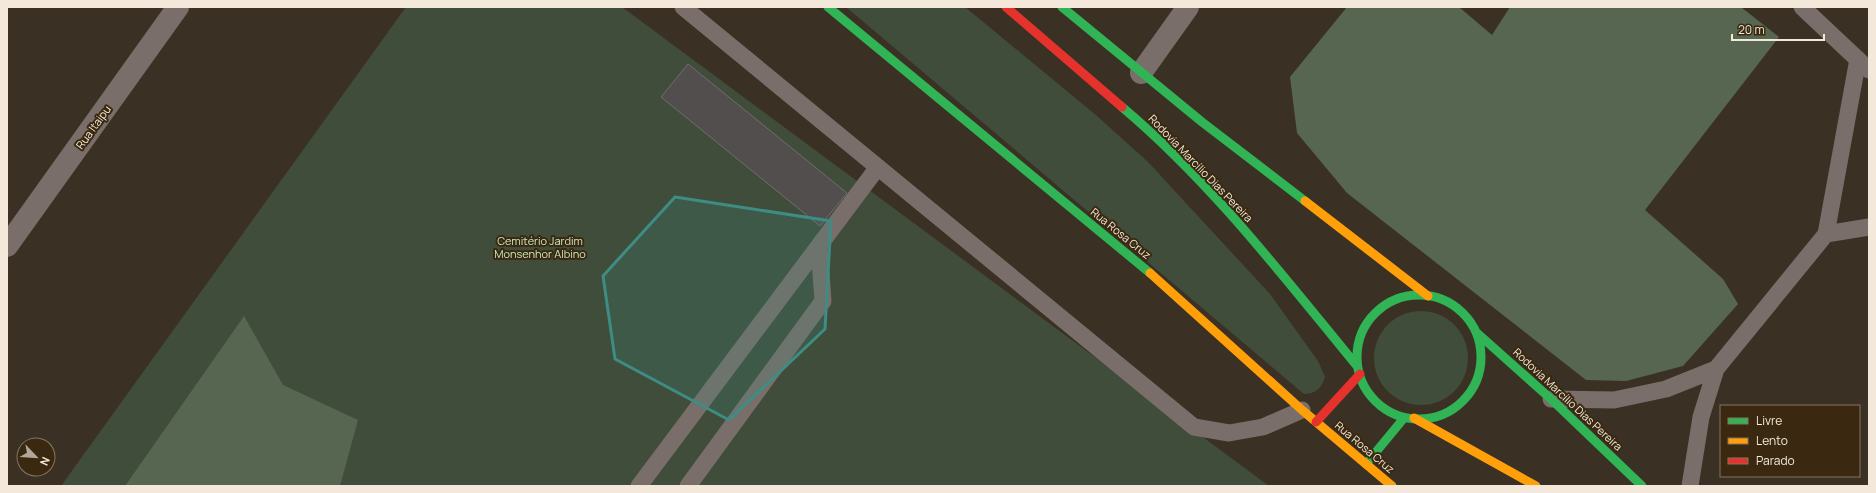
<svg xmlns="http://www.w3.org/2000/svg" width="1876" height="493" viewBox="0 0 1876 493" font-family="Manrope,sans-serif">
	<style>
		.green { fill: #404d3a }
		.forest { fill: #576650 }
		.building { fill: #524e4d; stroke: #716d6d }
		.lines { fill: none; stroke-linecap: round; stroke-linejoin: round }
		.lane { stroke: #7a6e6a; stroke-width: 17 }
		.street { stroke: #7a6e6a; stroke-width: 22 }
		.fast { stroke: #30b455; stroke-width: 9 }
		.slow { stroke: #ff9f0a; stroke-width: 9 }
		.jam { stroke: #e5322d; stroke-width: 9 }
		.marked { fill: #3d8d84; fill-opacity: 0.2; stroke: #3d8d84; stroke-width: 3; stroke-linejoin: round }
		.labels { text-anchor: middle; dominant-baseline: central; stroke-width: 4; stroke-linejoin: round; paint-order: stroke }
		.street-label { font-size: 11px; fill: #f3e8da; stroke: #3a2910 }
		.park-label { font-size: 11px; fill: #c9ecc0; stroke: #3a2910 }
	</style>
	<rect width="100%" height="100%" fill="#3a3124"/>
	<path class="green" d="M406 7H622L1269 486H61Z
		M846 7H965L1097 116 1148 162 1270 294 1318 361 1325 377C1322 388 1315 394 1304 394Z
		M1374 358a47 47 0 1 1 94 0a47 47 0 1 1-94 0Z"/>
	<path class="forest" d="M1347 7H1459L1492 35 1510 7H1741L1779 37 1645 210 1723 279 1738 304 1683 366 1626 381 1586 380 1347 193 1297 133 1290 77Z
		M244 316 283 385 358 420 340 486H125Z"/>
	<path class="building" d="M688 64 847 193 820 226 661 97Z"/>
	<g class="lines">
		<path class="lane" d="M683 7 1194 427 1229 433 1263 427 1302 410
			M1802 7 1869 70
			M1826 234 1869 227
			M1551 399 1614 400 1666 389 1716 369
			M639 486 878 167
			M688 486 823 301 819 246
			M1690 486 1701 417 1716 369 1826 234 1858 59"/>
		<path class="street" d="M1141 73 1188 7
			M7 246 178 7"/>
		<path class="fast" d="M828 7 1150 273
			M1062 7 1202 122 1305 201
			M1122 107C1211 182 1283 276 1357 366
			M1357 357a62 62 0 1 1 124 0a62 62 0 1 1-124 0Z
			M1476 332 1551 399 1642 486
			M1366 464 1404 418"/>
		<path class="slow" d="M1305 201 1428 296
			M1150 273 1302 410 1392 486
			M1414 418 1536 486"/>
		<path class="jam" d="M1006 7 1122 107
			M1316 422 1360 374"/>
	</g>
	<path class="marked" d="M675 197 831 221 825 329 729 420 615 359 603 276Z"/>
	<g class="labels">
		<g class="street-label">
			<text transform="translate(93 127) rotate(-54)">Rua Itaipu</text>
			<text transform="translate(1201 168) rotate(46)">Rodovia Marcílio Dias Pereira</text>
			<text transform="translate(1121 233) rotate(39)">Rua Rosa Cruz</text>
			<text transform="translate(1568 399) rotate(43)">Rodovia Marcílio Dias Pereira</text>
			<text transform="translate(1365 447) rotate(40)">Rua Rosa Cruz</text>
		</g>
		<g class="park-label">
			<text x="540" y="240">Cemitério Jardim<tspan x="540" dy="13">Monsenhor Albino</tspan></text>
		</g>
	</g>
	<rect width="1876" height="493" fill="none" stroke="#f3e8da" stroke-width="16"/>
	<rect x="1720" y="405" width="140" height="72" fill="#3a2910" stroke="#847561"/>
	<rect x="1728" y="418" width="20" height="6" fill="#30b455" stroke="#847561"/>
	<text x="1756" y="425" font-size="12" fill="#f3e8da">Livre</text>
	<rect x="1728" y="438" width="20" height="6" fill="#ff9f0a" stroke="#847561"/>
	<text x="1756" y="445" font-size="12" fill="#f3e8da">Lento</text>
	<rect x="1728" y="458" width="20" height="6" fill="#e5322d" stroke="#847561"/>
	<text x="1756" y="465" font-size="12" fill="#f3e8da">Parado</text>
	<g transform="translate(36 457) rotate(115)"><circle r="19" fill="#3a2910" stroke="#847561"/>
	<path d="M0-3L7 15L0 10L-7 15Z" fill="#b2a89a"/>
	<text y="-6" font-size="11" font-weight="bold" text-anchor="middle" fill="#f3e8da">N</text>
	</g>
	<path d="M1732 34v6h92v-6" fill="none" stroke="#f3e8da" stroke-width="2"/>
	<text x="1738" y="34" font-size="12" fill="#f3e8da" stroke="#3a2910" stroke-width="3" paint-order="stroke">20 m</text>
</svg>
